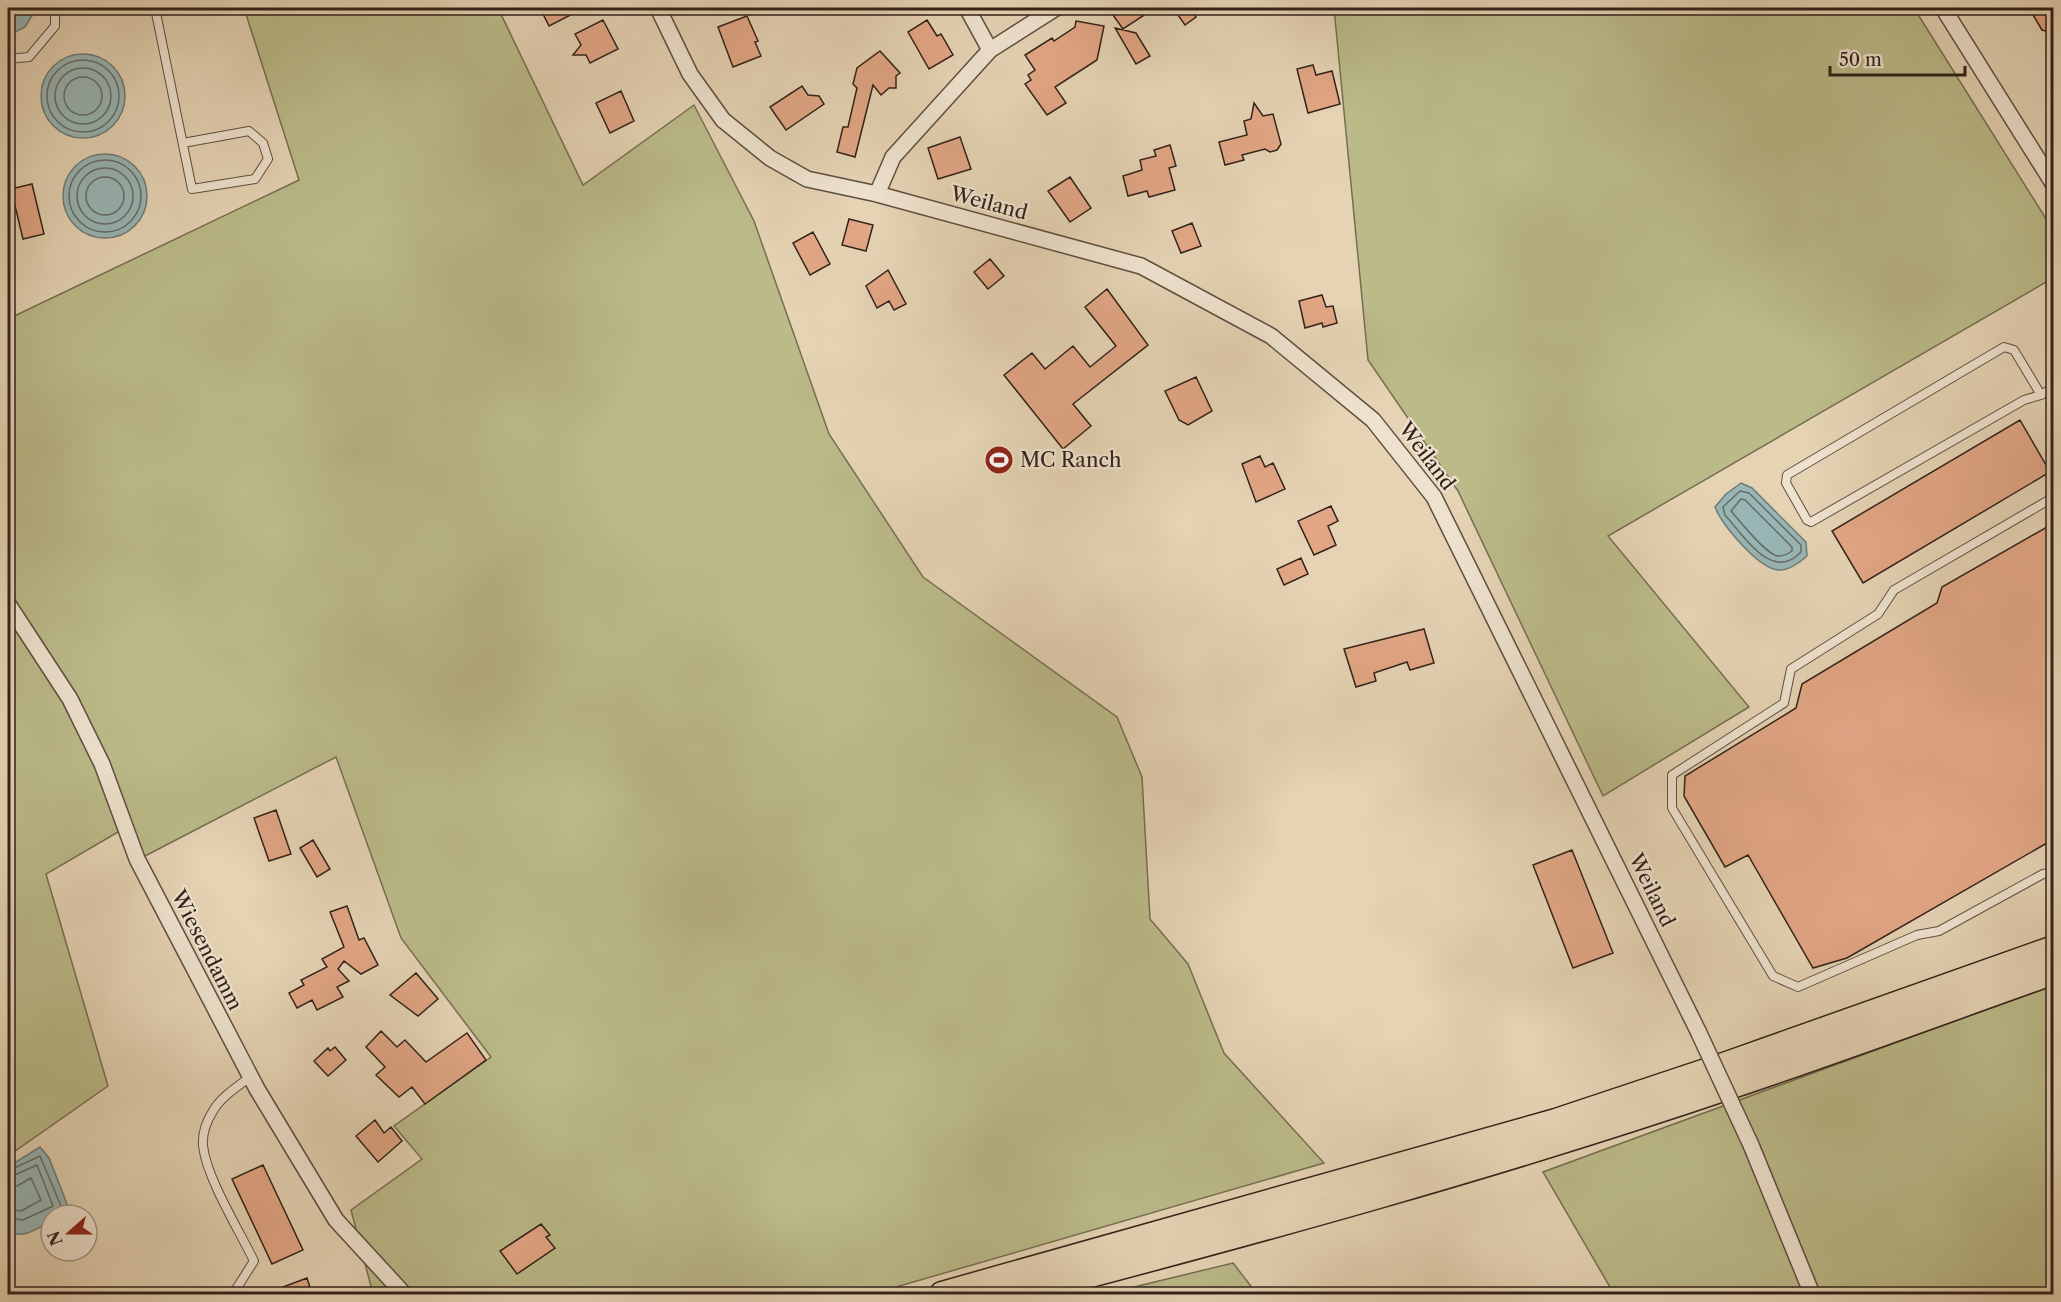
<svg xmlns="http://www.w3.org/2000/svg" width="2061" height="1302" viewBox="0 0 2061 1302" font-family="'Libre Caslon Text',serif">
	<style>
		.green { fill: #bbba89; stroke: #766e52; stroke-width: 1.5 }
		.water { fill: #98b6b5; stroke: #6f7b77; stroke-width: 1.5 }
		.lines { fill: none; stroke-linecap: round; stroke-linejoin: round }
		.shore { stroke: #656c68; stroke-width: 1.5 }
		.building { fill: #e2a685; stroke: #32221a; stroke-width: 1.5 }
		.service-casing { stroke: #5f4e40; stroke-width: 10 }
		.minor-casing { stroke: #5f4e40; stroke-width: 18 }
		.trunk-casing { stroke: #32221a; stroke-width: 27 }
		.service { stroke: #eee2ce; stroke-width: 8 }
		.minor { stroke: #eee2ce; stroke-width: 15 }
		.trunk { stroke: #e5d3b4; stroke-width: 24 }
		.minor-bridge-casing { stroke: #5f4e40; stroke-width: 18; stroke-linecap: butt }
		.minor-bridge { stroke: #eee2ce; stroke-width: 15 }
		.labels { text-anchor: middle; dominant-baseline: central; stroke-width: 4.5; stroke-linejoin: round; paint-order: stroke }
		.street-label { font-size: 20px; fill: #32221a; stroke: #eee2ce }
		.poi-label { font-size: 20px; fill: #32221a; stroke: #eee2ce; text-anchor: start }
	</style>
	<rect width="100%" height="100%" fill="#e5d3b4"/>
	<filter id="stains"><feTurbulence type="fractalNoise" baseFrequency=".00333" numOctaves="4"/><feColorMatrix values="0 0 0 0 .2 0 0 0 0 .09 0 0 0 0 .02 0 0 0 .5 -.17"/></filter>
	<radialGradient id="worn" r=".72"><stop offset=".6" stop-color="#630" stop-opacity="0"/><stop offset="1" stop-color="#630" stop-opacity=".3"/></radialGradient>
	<path class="green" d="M244 8H498L583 185 694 105 754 221 829 434 923 577 1117 717 1142 777 1150 919 1188 964 1224 1053 1324 1163 872 1294H373L351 1210 422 1159 394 1126 491 1057 401 938 336 757 145 856 118 832 46 874 108 1086 8 1156V319L299 180Z
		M1334 8H1914L2053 230V278L1608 536 1749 707 1603 796 1458 491 1368 360Z
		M2053 985V1294H1614L1543 1172Z
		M1233 1263 1257 1294H1105Z"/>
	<path class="water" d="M8 8H37L25 27 8 36Z
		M41 96a42 42 0 1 1 84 0a42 42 0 1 1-84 0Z
		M63 196a42 42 0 1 1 84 0a42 42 0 1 1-84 0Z
		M1741 483 1752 488 1806 542 1807 556C1799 563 1788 571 1778 570 1758 568 1722 525 1715 507L1726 494Z
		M40 1147 49 1158 69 1209 62 1215H51V1221C38 1228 21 1241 8 1230V1167Z"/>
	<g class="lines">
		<path class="shore" d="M47 96a36 36 0 1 1 72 0a36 36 0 1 1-72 0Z
			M55 96a28 28 0 1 1 56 0a28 28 0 1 1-56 0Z
			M64 96a19 19 0 1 1 38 0a19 19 0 1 1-38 0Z
			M69 196a36 36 0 1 1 72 0a36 36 0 1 1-72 0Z
			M77 196a28 28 0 1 1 56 0a28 28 0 1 1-56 0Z
			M86 196a19 19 0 1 1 38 0a19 19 0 1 1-38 0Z
			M1740 491 1749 493 1801 545V552C1772 583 1744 536 1725 515L1723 507Z
			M1741 499 1745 500 1792 547V551C1788 554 1783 556 1778 556 1766 555 1739 520 1731 511Z
			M8 1171 40 1156 61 1206 58 1215
			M8 1178 37 1165 53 1206 23 1220 8 1218
			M8 1187 17 1186 31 1178 41 1200 21 1211 8 1209"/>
	</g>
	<path class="building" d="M540 8H584L549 26Z
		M1108 8H1155L1123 29Z
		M1173 8H1190L1196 17 1185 25Z
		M2029 8H2054V33L2042 30Z
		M747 16 758 41 755 42 761 56 733 67 718 27Z
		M603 20 618 49 590 63 586 55H573L581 45 575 34Z
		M927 20 937 36 941 34 953 55 929 69 908 32Z
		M1076 21 1104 26 1097 60 1055 87 1066 103 1047 115 1025 84 1031 80 1028 75 1035 70 1025 55 1052 38 1054 41 1075 27Z
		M1115 28 1136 33 1150 56 1136 64Z
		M880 51 900 73 896 76V88H889L881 95 873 85 855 157 837 152 843 127H848L857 88 853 84 857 68Z
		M1313 65 1316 75 1332 71 1340 104 1308 113 1297 69Z
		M802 86 808 95 819 96 824 104 786 130 770 107Z
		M621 91 634 121 610 133 596 103Z
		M1254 103 1263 116 1273 114 1281 144 1277 150 1270 152 1265 149 1242 155 1244 160 1225 165 1219 142 1247 135 1244 121 1251 119Z
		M960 137 971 169 938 179 928 148Z
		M1170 145 1176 166 1169 168 1175 190 1149 197 1147 191 1128 196 1123 176 1142 170 1140 160 1156 156 1154 150Z
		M1070 177 1091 208 1070 222 1048 191Z
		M32 184 44 234 23 239 11 189Z
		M849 219 873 225 866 251 842 245Z
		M1192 223 1201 246 1181 253 1172 231Z
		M813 232 830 264 810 275 793 243Z
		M990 259 1004 276 988 289 974 272Z
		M888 270 906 304 894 310 889 301 877 308 866 286Z
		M1107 289 1148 345 1073 404 1091 426 1063 449 1004 375 1032 353 1045 369 1073 346 1090 367 1116 346 1085 307Z
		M1322 295 1326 307 1333 306 1337 323 1323 327 1322 323 1305 328 1299 301Z
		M1196 377 1212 411 1188 425 1179 420 1165 391Z
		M2020 420 2050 472 1863 583 1832 531Z
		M1260 456 1265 467 1273 463 1285 489 1256 502 1242 464Z
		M1331 506 1338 521 1328 526 1336 545 1314 555 1298 521Z
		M2054 523V839L1847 958 1813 968 1748 855 1725 867 1684 796 1685 776 1796 708 1802 684 1937 603 1942 587Z
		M1301 558 1308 574 1284 585 1277 569Z
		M1424 629 1434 663 1410 670 1407 662 1374 673 1376 681 1356 687 1344 649Z
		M276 810 291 854 269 861 254 818Z
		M313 840 330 869 317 877 300 848Z
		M1572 850 1613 953 1573 968 1533 865Z
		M347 906 359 940 364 938 378 965 361 974 344 961 338 969 349 981 337 987 343 997 317 1010 312 1000 297 1008 289 993 304 985 301 980 327 967 322 959 344 947 330 912Z
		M416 973 438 999 418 1016 390 995Z
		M381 1031 397 1047 405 1040 426 1062 467 1033 486 1060 425 1104 412 1087 399 1097 376 1075 385 1067 366 1047Z
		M335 1047 346 1060 328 1076 314 1061 328 1048 330 1051Z
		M375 1120 384 1133 391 1127 402 1141 378 1162 356 1136Z
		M263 1165 303 1250 272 1264 232 1179Z
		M541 1224 550 1235 546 1237 555 1248 517 1274 500 1251Z
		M307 1278 312 1294H267V1293Z"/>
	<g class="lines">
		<g class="service-casing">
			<path id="service" d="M155 8 192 189 255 179 268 159 263 143 249 131 183 143
				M8 59 29 57 55 26V8
				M2041 395 2014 350 2004 347 1787 475 1786 483 1807 520 1811 522 2024 400 2041 395 2054 387
				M2054 497 1894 590 1878 614 1791 669 1784 703 1672 775V808L1773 976 1798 987 1917 935 1939 931 2043 874 2054 872
				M233 1294 254 1261C239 1230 207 1179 203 1146 202 1134 206 1122 213 1111 221 1097 237 1087 250 1077"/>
		</g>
		<g class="minor-casing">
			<path id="minor" d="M658 8 690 74 723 120 770 158 807 179 877 194 1141 266 1271 336 1373 420 1434 497 1698 1031
				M967 8 990 50
				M1943 8 2054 185
				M877 194 893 157 990 50 1056 8
				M8 604 70 699 102 764 137 859 257 1089 336 1220 404 1294
				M1751 1145 1812 1294"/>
		</g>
		<g class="trunk-casing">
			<path id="trunk" d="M942 1294 1556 1121 1724 1065 2054 948
				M1018 1294C1259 1231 1500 1165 1735 1085 1842 1049 1947 1010 2054 972"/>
		</g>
		<use href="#service" class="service"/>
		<use href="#minor" class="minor"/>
		<use href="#trunk" class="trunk"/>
		<g class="minor-bridge-casing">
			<path id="minor-bridge" d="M1698 1031 1751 1145"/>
		</g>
		<use href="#minor-bridge" class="minor-bridge"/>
	</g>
	<defs>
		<g id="stadium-disc" transform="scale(1.5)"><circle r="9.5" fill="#8f2418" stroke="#eee2ce"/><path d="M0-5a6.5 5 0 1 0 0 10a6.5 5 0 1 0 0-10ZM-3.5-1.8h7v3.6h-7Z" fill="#fff"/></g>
	</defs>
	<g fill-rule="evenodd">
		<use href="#stadium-disc" x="999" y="460"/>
	</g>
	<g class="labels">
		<g class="street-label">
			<text transform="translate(989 203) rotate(15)">Weiland</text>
			<text transform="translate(1427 456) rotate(53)">Weiland</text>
			<text transform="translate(1652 890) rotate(64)">Weiland</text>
			<text transform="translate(207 950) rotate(63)">Wiesendamm</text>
		</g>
		<g class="poi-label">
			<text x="1020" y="460">MC Ranch</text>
		</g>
	</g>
	<rect width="2061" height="1302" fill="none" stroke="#e5d3b4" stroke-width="30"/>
	<rect x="9" y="9" width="2043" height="1284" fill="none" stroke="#32221a" stroke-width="3"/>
	<rect x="15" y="15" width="2031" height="1272" fill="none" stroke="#32221a" stroke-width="1.5"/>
	<g transform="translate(69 1233) rotate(249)"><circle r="28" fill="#eee2ce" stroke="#a39586" stroke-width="1.5"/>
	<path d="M0-4.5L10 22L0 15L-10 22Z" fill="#8f2418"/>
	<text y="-9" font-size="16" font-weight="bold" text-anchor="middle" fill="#32221a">N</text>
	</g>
	<path d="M1830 66v9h135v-9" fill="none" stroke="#32221a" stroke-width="3"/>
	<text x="1839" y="66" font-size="18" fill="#32221a" stroke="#eee2ce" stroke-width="4.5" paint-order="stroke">50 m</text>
	<rect width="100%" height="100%" filter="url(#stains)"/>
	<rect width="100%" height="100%" fill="url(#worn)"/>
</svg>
